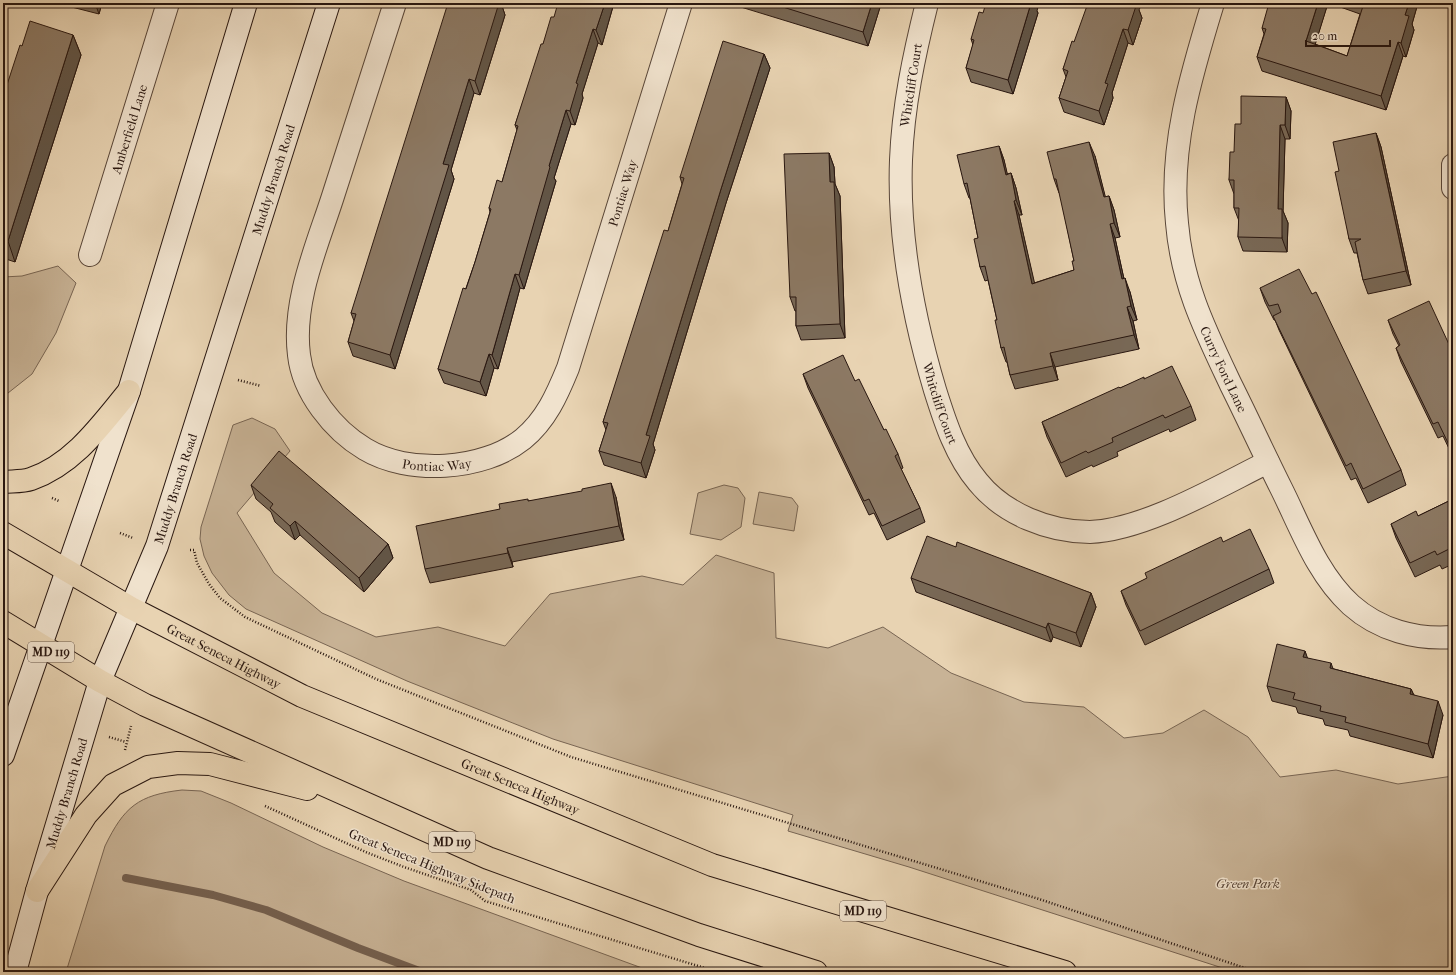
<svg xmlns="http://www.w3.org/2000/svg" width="1456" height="975" viewBox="0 0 1456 975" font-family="'IM FELL French Canon',serif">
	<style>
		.green { fill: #c8b396; stroke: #786553 }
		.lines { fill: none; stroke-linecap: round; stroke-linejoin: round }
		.stream { stroke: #756150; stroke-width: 8 }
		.minor-casing { stroke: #594638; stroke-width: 24 }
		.secondary-casing { stroke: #291710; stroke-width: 24 }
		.primary-casing { stroke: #291710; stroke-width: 24 }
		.path { stroke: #291710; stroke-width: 2.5; stroke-dasharray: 1 2; stroke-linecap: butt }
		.minor { stroke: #f0e2cd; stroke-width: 22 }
		.secondary { stroke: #f0e2cd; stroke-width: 22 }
		.primary { stroke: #e8d3b2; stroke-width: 22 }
		.wall { fill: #786856; stroke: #291710 }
		.shaded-wall { fill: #625546; stroke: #291710 }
		.building { fill: #8c7964; stroke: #291710 }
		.labels { text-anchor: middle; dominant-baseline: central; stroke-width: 3; stroke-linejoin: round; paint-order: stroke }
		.shield { fill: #f0e2cd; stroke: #655449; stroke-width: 1 }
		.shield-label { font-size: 12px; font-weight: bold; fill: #291710 }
		.street-label { font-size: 13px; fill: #291710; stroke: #f0e2cd }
		.park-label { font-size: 13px; font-style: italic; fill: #594638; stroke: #f0e2cd }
	</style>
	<rect width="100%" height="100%" fill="#e8d3b2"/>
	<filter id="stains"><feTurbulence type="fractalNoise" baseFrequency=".005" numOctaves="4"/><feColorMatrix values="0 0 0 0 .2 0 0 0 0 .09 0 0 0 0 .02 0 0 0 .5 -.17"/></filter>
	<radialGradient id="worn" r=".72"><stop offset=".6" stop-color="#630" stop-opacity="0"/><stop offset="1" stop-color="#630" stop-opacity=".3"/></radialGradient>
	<path class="green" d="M58 266 76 283 56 333 32 374 3 397V277L22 276Z
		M252 418 275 429 290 451 237 513 274 573 322 613 376 637 438 627 505 646 550 594 642 576 683 585 716 555 774 573 776 638 828 648 883 627 951 673 1024 702 1084 707 1124 738 1163 733 1204 710 1248 737 1280 777 1336 770 1398 784 1453 776V972H1235L909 867 788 831 793 815 553 739 407 681 246 609 229 595 212 573 204 556 200 539 201 527 233 425Z
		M724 485 738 488 745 498 741 527 721 540 690 534 698 493Z
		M759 492 792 498 798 506 794 531 753 524Z
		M182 790 201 791 231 803 323 847 404 881 653 972H66L105 846C124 807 138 795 182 790Z"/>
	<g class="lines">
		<path class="stream" d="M126 878 213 895 266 910 358 948 422 972"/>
		<g class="minor-casing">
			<g id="minor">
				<path id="s1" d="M395 3C375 66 354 130 334 193 318 244 292 300 299 355 303 392 333 430 365 449 408 475 483 471 523 439 546 420 557 395 568 368L681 3"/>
				<path id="s2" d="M927 3C914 55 903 107 901 160 898 238 913 316 935 390 945 422 956 456 978 482 1004 514 1049 532 1090 532 1145 530 1219 486 1268 462"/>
				<path id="s3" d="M1213 3C1191 75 1169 147 1177 223 1182 284 1205 330 1231 385 1248 419 1264 454 1281 488 1301 528 1317 574 1351 605 1379 630 1416 640 1453 637"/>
				<path d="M1453 165V188"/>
				<path id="s4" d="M90 255 168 3"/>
			</g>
		</g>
		<g class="secondary-casing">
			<g id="secondary">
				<path d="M3 755 129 391 246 3"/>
				<path id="s5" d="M15 972 37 891 100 681 157 546 329 3"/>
			</g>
		</g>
		<g class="primary-casing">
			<g id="primary">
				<path d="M3 482C12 481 22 482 31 479 74 464 101 425 129 391"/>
				<path id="s6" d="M3 533 131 608 302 696 712 865 1065 972"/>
				<path d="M3 622 100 681 145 705 488 858 699 935 816 972"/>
				<path d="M37 891 86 815 113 785 148 767 178 763 210 764 307 789"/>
			</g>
		</g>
		<path class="path" d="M238 380 261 386
			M52 498 59 501
			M120 533 133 538
			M190 550H194L197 563 209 584 220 598 245 617 376 679 571 757 1039 899 1257 972
			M109 737 126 742
			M125 750 131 726
			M265 806 368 853 404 867 471 890 485 901 718 972"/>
		<use href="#minor" class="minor"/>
		<use href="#secondary" class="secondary"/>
		<use href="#primary" class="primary"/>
	</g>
	<path class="wall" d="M56 3H102L99 14Z
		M503 3 502 6 505 15 480 95 474 93 451 170 454 179 395 369 353 356 348 342 354 321 351 313Z
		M614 3 602 45 598 43 582 94 583 98 575 125 571 124 554 178 556 181 524 289 520 288 498 369 494 368 486 396 444 383 438 369 475 262 490 212 489 208 502 182 517 130 515 125 543 44 554 17Z
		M731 3H881V4L868 46 731 4Z
		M1328 3 1315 44 1347 56 1360 14 1329 3H1418L1412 24 1414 30 1406 57 1403 56 1386 110 1262 71 1257 57 1264 34 1262 28Z
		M1139 10 1142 18 1133 45 1128 43 1112 93 1113 98 1104 125 1064 112 1059 98 1066 77 1063 69 1074 42Z
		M1037 11 1038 13 1013 94 971 82 966 68 973 45 971 39Z
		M73 35 81 55 15 262 3 258V97L22 46Z
		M764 54 770 68 726 203 653 444 655 450 646 478 604 465 599 451 606 430 603 422 668 231 682 184 680 177Z
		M1286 97 1291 111 1290 139H1285L1283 211 1288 223 1287 252 1243 251 1238 237 1239 221 1234 208V194L1229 180 1234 152Z
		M1376 133 1381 147 1411 285 1368 294 1363 280 1357 253H1354L1349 239 1339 171Z
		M999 146 1004 160 1007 174 1011 173 1016 188 1022 215H1019L1034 283 1074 270V261L1060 193H1059L1054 179 1095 156 1105 197 1109 196 1114 210 1120 237 1115 238 1124 279 1130 292 1137 320 1133 321 1139 349 1055 367 1058 380 1015 389 1010 375 1007 362H1006L1001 348 997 320 988 280 985 281 980 267 978 238 970 198H969L964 184Z
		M829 153 834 167 835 184 840 196 845 338 801 340 796 326V311H795L790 297Z
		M1260 288 1312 294 1401 470 1406 485 1368 503 1356 478 1351 480 1279 330 1275 320H1274L1265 302Z
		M1388 320 1453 353V457L1443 436 1438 438 1401 362 1396 348 1399 346 1393 334Z
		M803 374 855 381 898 454 903 468 901 469 920 508 925 522 887 540 874 513 869 515 808 388Z
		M1144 379 1191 406 1196 420 1170 432 1169 429 1117 452 1118 456 1093 467 1092 465 1066 477 1047 437 1042 422 1120 388Z
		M251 485 388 544 393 558 364 592 300 535 295 540 275 522 271 512 256 499Z
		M616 497 624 540 512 562 513 567 430 583 425 569 500 509 528 501Z
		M1453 499V564L1442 569 1440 565 1415 577 1396 538 1391 524 1418 516Z
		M1223 542 1269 569 1274 583 1145 645 1126 605 1121 591Z
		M956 547 1091 593 1096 607 1081 647 1053 637 1051 642 916 592 911 578Z
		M1305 651 1307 658 1334 669 1411 689 1414 695 1443 715 1433 758 1350 736 1348 730 1325 725 1323 719 1298 713 1296 707 1272 701 1267 686Z"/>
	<path class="shaded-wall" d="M95 3H102L99 14Z
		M496 3H503L502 6 505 15 480 95 475 81Z
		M605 3H614L602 45 596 30Z
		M872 3H881V4L868 46 863 32Z
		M1031 3H1039L1037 11 1038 13 1013 94 1008 80Z
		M1133 3H1142L1139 10 1142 18 1133 45 1128 30Z
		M1318 3H1328L1312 55 1306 41Z
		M1409 3H1418L1412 24 1414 30 1406 57 1401 43 1405 15Z
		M593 29 598 43 582 94 583 98 575 125 570 111 576 83Z
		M1123 29 1128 43 1112 93 1113 98 1104 125 1099 111 1105 83Z
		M73 35 81 55 15 262 8 241Z
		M1398 42 1403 56 1386 110 1381 96Z
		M764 54 770 68 726 203 653 444 655 450 646 478 641 463 646 435 721 189Z
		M469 79 474 93 451 170 454 179 395 369 390 355 443 164Z
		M1286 97 1291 111 1290 139 1285 125Z
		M566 110 571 124 554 178 556 181 524 289 519 275 549 166Z
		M1280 125 1285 139 1283 211 1288 223 1287 252 1282 238 1278 209Z
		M1376 133 1381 147 1411 285 1406 271Z
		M1089 142 1095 156 1109 211 1104 197Z
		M999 146 1004 160 1011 189 1006 175Z
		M829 153 834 167 835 184 840 196 845 338 840 324 830 182Z
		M1011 173 1016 188 1022 215 1016 200Z
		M1109 196 1114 210 1120 237 1114 223Z
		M1014 201 1019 215 1038 298 1032 284Z
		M1110 224 1115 238 1127 293 1122 279Z
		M515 274 520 288 498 369 492 355Z
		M1125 278 1130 292 1137 320 1131 306Z
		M1127 307 1133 321 1139 349 1134 335Z
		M1050 353 1055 367 1058 380 1053 366Z
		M489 354 494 368 486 396 480 382Z
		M611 483 616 497 624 540 619 526Z
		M295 521 300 535 295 540 290 526Z
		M388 544 393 558 364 592 359 578Z
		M507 548 512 562 513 567 508 553Z
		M1091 593 1096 607 1081 647 1076 633Z
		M1048 623 1053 637 1051 642 1046 628Z
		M1305 651 1310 665 1303 657Z
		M1331 663 1336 677 1330 668Z
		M1411 689 1417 703 1410 694Z
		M1438 701 1443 715 1433 758 1428 744Z"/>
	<path class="building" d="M448 3H499L475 81 469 79 443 164 449 165 390 355 348 342 356 314 351 313Z
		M558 3H605L596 30 593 29 576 83 578 84 570 111 566 110 549 166 550 167 519 275 515 274 492 355 489 354 480 382 438 369 463 288 466 289 475 262 491 209 489 208 497 180 502 182 518 126 515 125 541 44H543L551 17H554Z
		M770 3H872L863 32Z
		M986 3H1031L1008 80 966 68 974 40 971 39 979 12 983 13Z
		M1088 3H1137L1128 30 1123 29 1105 83 1108 84 1099 111 1059 98 1068 71 1063 69 1072 41 1074 42Z
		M1269 3H1318L1306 41 1347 56 1364 3H1362H1409L1405 15 1409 16 1401 43 1398 42 1381 96 1257 57 1266 29 1262 28Z
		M30 21 73 35 8 241 3 239V97L20 45 22 46Z
		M723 41 764 54 721 189 646 435 650 436 641 463 599 451 608 423 603 422 664 230 668 231 684 178 680 177Z
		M1241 96 1286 97 1285 125H1280L1278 209H1282V238L1238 237 1239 208H1234V180H1229L1230 152H1234L1235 124H1241Z
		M1376 133 1406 271 1363 280 1355 242 1361 239H1349L1335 172 1339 171 1333 142Z
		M1089 142 1104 197 1109 196 1114 223 1110 224 1122 279 1125 278 1131 306 1127 307 1134 335 1050 353 1053 366 1010 375 1004 347 1001 348 995 320H997L985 266 980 267 974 239 978 238 967 183 964 184 957 155 999 146 1006 175 1011 173 1016 200 1014 201 1032 284 1074 270 1072 261H1074L1056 179H1054L1047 152Z
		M829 153 830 182H834L840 324 796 326V297H790L784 154Z
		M1299 269 1312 294 1316 292 1401 470 1363 489 1351 463 1346 466 1273 316 1281 312 1278 304 1269 306 1260 288Z
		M1429 301 1453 353V446L1450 447 1438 422 1433 424 1396 348 1400 345 1388 320Z
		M843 355 855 381 859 379 884 430 886 429 898 454 895 456 920 508 882 526 869 499 864 501 803 374Z
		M1172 366 1191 406 1165 418 1163 415 1112 438 1113 442 1088 453 1086 451 1061 463 1042 422 1119 387 1120 388 1144 377V379Z
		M279 451 388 544 359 578 295 521 290 526 270 508 273 504 251 485Z
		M611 483 619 526 507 548 508 553 425 569 416 526 500 509 499 504 528 499V501L582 491V489Z
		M1453 499V547L1437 555 1435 551 1410 563 1391 524 1416 511 1418 516Z
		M1250 529 1269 569 1140 631 1121 591 1147 578 1145 573 1221 537 1223 542Z
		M927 536 956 547 957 542 1091 593 1076 633 1048 623 1046 628 911 578Z
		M1277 644 1305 651 1303 657 1331 663 1330 668 1411 689 1410 694 1438 701 1428 744 1345 722 1346 717 1320 711 1321 706 1293 699 1295 693 1267 686Z"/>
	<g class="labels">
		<g class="shield">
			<rect x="28" y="642" width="46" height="20" rx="3"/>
			<rect x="429" y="832" width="46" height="20" rx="3"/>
			<rect x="840" y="901" width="46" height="20" rx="3"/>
		</g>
		<g class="shield-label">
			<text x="51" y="652">MD 119</text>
			<text x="452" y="842">MD 119</text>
			<text x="863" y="911">MD 119</text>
		</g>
		<g class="street-label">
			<text transform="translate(911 85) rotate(-81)">Whitcliff Court</text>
			<text stroke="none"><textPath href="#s4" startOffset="132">Amberfield Lane</textPath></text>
			<text stroke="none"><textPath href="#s5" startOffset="834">Muddy Branch Road</textPath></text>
			<text stroke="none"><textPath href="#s1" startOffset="920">Pontiac Way</textPath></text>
			<text stroke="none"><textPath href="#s3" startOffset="379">Curry Ford Lane</textPath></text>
			<text stroke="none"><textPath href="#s2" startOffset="407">Whitcliff Court</textPath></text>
			<text stroke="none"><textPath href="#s1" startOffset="560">Pontiac Way</textPath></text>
			<text stroke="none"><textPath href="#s5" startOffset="510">Muddy Branch Road</textPath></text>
			<text stroke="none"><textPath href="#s6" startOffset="253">Great Seneca Highway</textPath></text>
			<text stroke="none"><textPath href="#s6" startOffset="577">Great Seneca Highway</textPath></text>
			<text stroke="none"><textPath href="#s5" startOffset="186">Muddy Branch Road</textPath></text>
			<text transform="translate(432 866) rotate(22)">Great Seneca Highway Sidepath</text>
		</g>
		<g class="park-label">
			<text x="1248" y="883">Green Park</text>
		</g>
	</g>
	<rect width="1456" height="975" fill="none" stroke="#e8d3b2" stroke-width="16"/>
	<rect x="4" y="4" width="1448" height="967" fill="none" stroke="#291710" stroke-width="2"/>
	<rect x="8" y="8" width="1440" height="959" fill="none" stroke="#291710"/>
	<path d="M1306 40v6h84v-6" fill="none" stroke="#291710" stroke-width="2"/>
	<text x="1312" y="40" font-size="12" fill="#291710" stroke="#f0e2cd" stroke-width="3" paint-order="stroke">20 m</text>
	<rect width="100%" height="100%" filter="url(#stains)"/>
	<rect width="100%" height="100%" fill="url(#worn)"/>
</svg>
